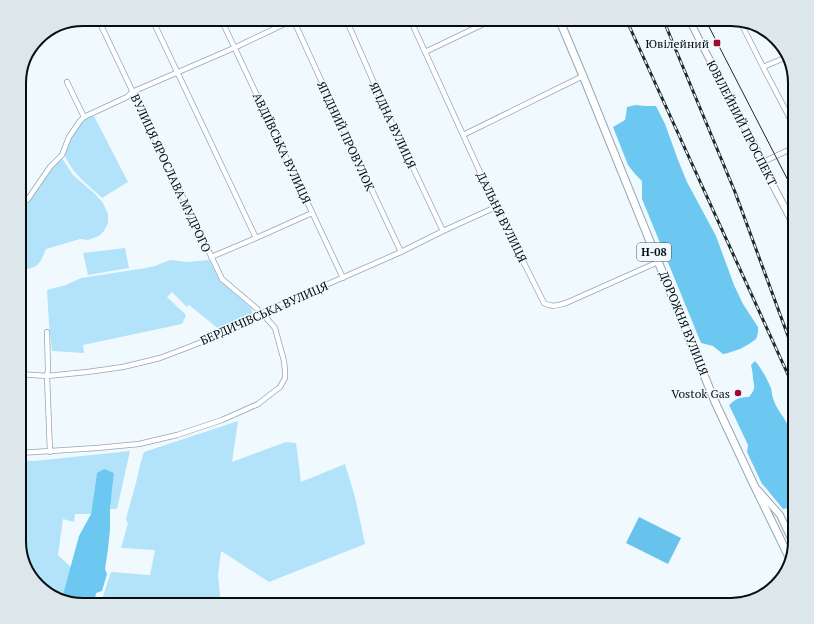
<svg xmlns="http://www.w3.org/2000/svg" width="814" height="624" viewBox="0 0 814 624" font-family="'PT Serif',serif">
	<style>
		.green { fill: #b3e3fb }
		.forest { fill: #6cc8f0 }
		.water { fill: #67c3eb }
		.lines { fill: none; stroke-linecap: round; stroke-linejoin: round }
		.street-casing { stroke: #93a8b2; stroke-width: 6 }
		.secondary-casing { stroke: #93a8b2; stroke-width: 8 }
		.primary-casing { stroke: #93a8b2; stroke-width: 9 }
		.street { stroke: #fff; stroke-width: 4.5 }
		.secondary { stroke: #fff; stroke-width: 6 }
		.primary { stroke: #fff; stroke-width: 7 }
		.tram { stroke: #21292c; stroke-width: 1 }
		.rail-casing { stroke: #21292c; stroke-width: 3 }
		.rail { stroke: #f0f9fe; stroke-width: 1.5; stroke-dasharray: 4.5; stroke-linecap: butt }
		.poi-dot { fill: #a4072d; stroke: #f0f9fe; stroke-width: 1.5 }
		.labels { text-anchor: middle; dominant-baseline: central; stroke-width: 3; stroke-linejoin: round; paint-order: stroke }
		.shield { fill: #f0f9fe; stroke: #4d5559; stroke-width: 1 }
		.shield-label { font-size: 11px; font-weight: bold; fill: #070f12 }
		.poi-label { font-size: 12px; fill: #070f12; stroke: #f0f9fe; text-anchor: end }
		.street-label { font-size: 12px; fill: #070f12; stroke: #f0f9fe }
		.rim { fill: none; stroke: #070f12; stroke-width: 2 }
	</style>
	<rect width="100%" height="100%" fill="#f0f9fe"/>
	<path class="green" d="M94 116 128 182 102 198C88 185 71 172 64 154 68 144 76 125 85 119 88 118 91 117 94 116Z
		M62 158 73 175 95 194 103 203 108 214V223L104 231 99 236 88 240 80 239 46 249C39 266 38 268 19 270V207C23 205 26 202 29 199 40 187 48 167 62 158Z
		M125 248 129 268 88 275 83 253Z
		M170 260 187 262 209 260 220 281 251 308 252 310V314C243 322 230 325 220 330L189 305 187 307 172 292 167 297 186 315 182 324 83 345 84 353 52 351 49 324 47 290 66 285 81 278 146 268 155 266Z
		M238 421 232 462 286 442 296 443 301 482 345 464 355 497 365 544 269 582 221 551 218 575 221 605H100L111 572 150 575 155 550 121 548 128 523 126 519 137 479 140 465 144 452Z
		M130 451 117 509H110L114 473 97 474 91 514H75L74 522 63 519 58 555 71 567 62 598 44 592 26 569 19 545V460L34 461Z"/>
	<path class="forest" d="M636 105 645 106H656L665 124 678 160 687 182 716 236 734 285 743 304 758 327V333L756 339 749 344 740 349 728 353 723 354 713 346 701 343 642 199V181L635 174 628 165 613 127 625 120 626 115 627 107Z
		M755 361C762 369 767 379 771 388 772 392 772 397 774 401 778 412 786 418 790 431 792 438 792 445 795 452V507L783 509 765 487 762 484 747 452 748 445 729 405C736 399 739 397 749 397 755 389 755 389 753 379 753 374 752 370 751 365Z
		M104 469 114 473 110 509V529L108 549 105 569 107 574 102 591 96 593 94 605H83L62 598 79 536 91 514 97 473Z"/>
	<path class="water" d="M639 517 681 538 668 564 626 543Z"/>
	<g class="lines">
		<g class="street-casing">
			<path id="street" d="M152 19 256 238
				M221 19 343 278
				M293 19 347 137 401 252
				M346 19 388 115 443 231
				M410 19 496 207 544 303C552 308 558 305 566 303L658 262
				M741 23 763 67 795 128
				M425 52 494 19
				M763 67 789 56
				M67 82 84 117
				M463 135 583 76
				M763 162 795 147
				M19 206 28 199 50 167 62 155 69 137 80 121 84 117 127 97 132 92 234 48 295 19
				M211 257 256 238 312 213
				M47 332 48 370 47 376 50 452
				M19 374 47 376 87 372 123 367 160 358 189 347 234 329 262 313 401 252 443 231 496 207
				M19 453 97 448 139 444 177 435 222 420 258 404 280 387 285 378V371L284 361 275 328 262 313 222 279 98 19"/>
		</g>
		<g class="secondary-casing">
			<path id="secondary" d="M689 19 700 41 763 162 766 172 795 227
				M758 490 780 515 794 545"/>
		</g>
		<g class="primary-casing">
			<path id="primary" d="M559 19 583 76 715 402 753 483 789 557"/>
		</g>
		<use href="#street" class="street"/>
		<use href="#secondary" class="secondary"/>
		<use href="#primary" class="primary"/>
		<path class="tram" d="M705 19 795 194"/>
		<g class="rail-casing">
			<path id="rail" d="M626 19 795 390
				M663 19 735 192 795 355"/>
		</g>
		<use href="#rail" class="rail"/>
	</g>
	<g class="poi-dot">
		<rect x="713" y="39" width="8" height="8" rx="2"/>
		<circle cx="738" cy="393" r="4"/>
	</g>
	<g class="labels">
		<rect class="shield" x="637" y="243" width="34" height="18" rx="3"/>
		<g class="shield-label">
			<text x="654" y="252">Н-08</text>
		</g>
		<g class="poi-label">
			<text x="709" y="43">Ювілейний</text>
			<text x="730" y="393">Vostok Gas</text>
		</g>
		<g class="street-label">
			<text transform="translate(742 123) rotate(63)">ЮВІЛЕЙНИЙ ПРОСПЕКТ</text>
			<text transform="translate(393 125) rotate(65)">ЯГІДНА ВУЛИЦЯ</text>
			<text transform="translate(346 136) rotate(65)">ЯГІДНИЙ ПРОВУЛОК</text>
			<text transform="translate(282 148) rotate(65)">АВДІЇВСЬКА ВУЛИЦЯ</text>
			<text transform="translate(171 173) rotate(65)">ВУЛИЦЯ ЯРОСЛАВА МУДРОГО</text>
			<text transform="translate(502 217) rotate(64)">ДАЛЬНЯ ВУЛИЦЯ</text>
			<text transform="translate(264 313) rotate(-24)">БЕРДИЧІВСЬКА ВУЛИЦЯ</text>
			<text transform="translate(684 323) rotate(68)">ДОРОЖНЯ ВУЛИЦЯ</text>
		</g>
	</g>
	<path d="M0 0H814V624H0ZM83 26H731A57 57 0 0 1 788 83V541A57 57 0 0 1 731 598H83A57 57 0 0 1 26 541V83A57 57 0 0 1 83 26Z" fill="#dde6eb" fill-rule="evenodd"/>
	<path class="rim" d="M83 26H731A57 57 0 0 1 788 83V541A57 57 0 0 1 731 598H83A57 57 0 0 1 26 541V83A57 57 0 0 1 83 26Z"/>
</svg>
